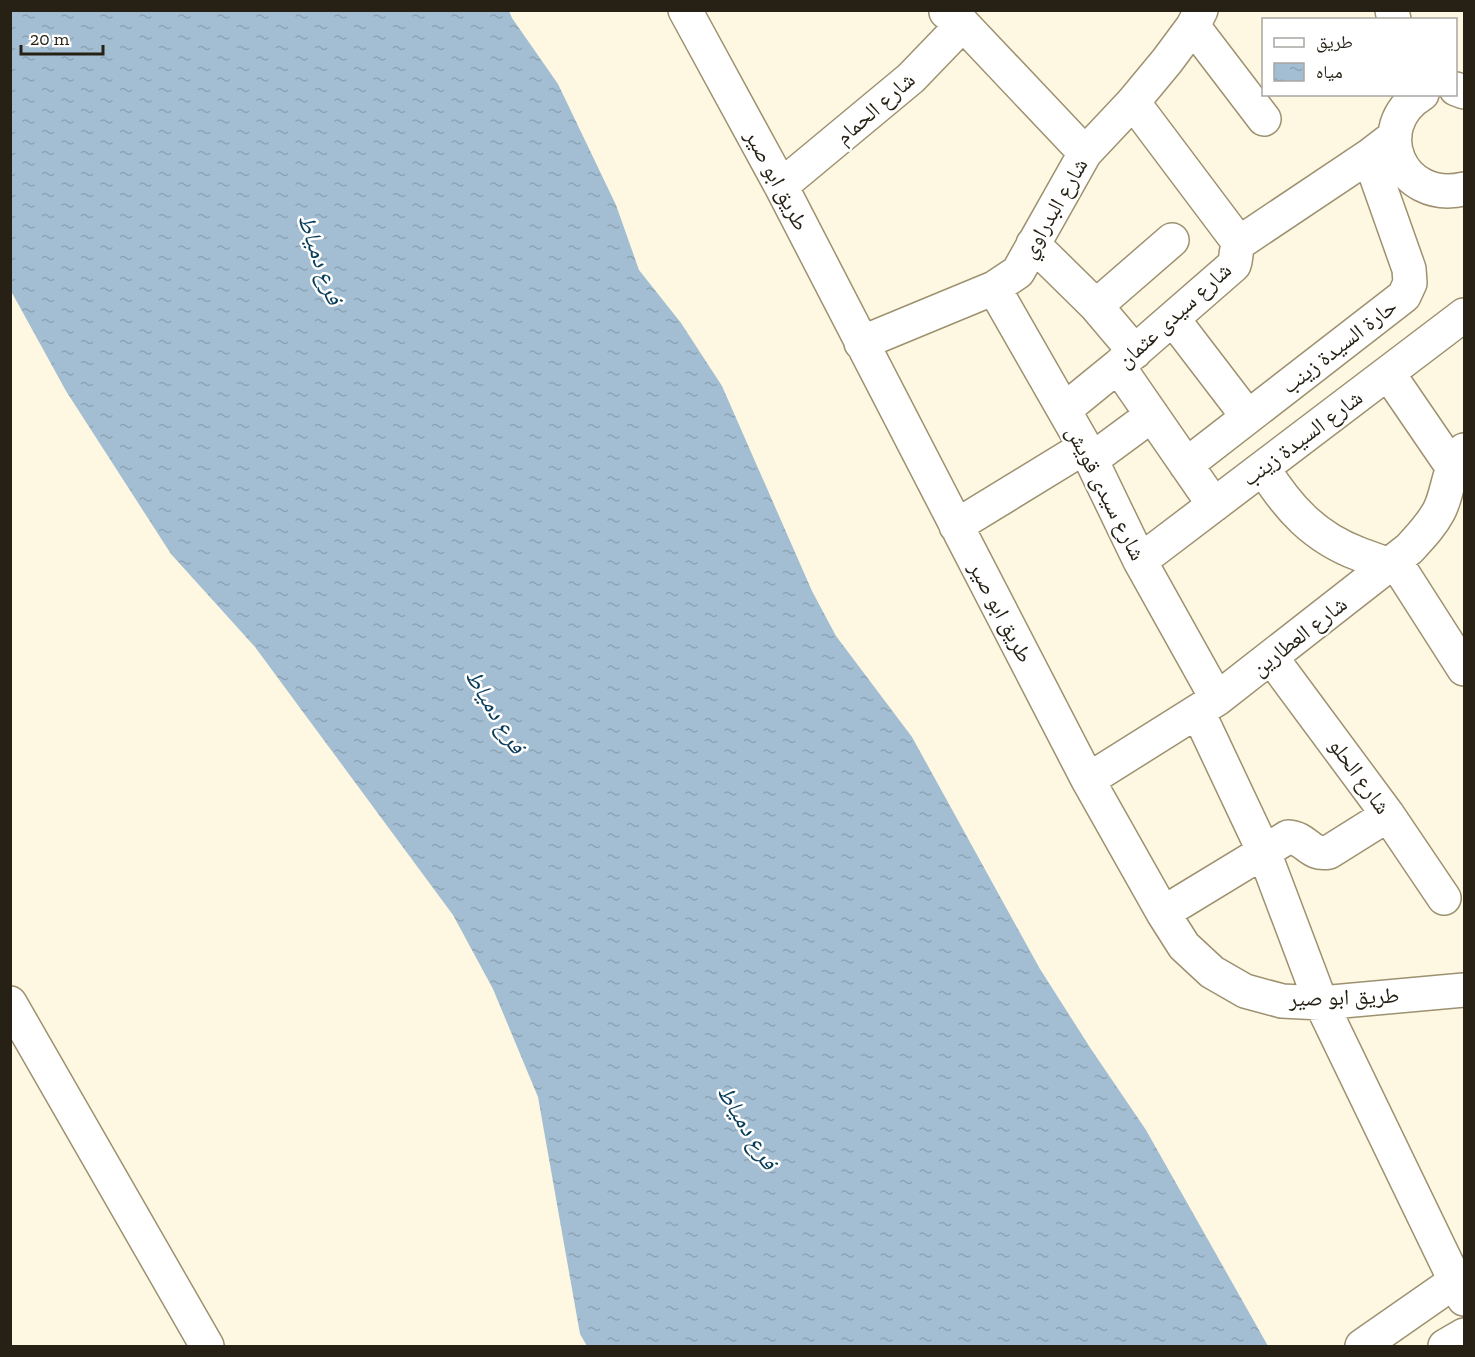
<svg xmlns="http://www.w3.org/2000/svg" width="1475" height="1357" viewBox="0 0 1475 1357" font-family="'Zilla Slab','Noto Naskh Arabic',serif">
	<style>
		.water { fill: url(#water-ripples) }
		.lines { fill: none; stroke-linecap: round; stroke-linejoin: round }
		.minor-casing { stroke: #9d9170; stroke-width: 36 }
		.major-casing { stroke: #9d9170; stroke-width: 36 }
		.minor { stroke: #fff; stroke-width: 33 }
		.major { stroke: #fff; stroke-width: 33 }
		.labels { text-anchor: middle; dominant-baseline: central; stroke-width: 5; stroke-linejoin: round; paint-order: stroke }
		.street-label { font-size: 22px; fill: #262114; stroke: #fff }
		.water-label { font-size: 24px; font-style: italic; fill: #083c59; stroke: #fff }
	</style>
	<defs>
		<pattern id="water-ripples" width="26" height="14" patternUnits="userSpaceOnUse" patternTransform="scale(1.5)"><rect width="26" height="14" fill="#a3bed2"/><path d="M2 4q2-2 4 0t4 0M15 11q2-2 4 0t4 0" fill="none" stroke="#8ca3b3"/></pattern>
	</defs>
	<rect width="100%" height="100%" fill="#fef7e1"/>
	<path class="water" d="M10 11H509L512 18 558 84 616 205 639 270 681 323 722 386 812 591 836 636 912 737 1040 969 1091 1049 1146 1130 1268 1346H587L580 1334 538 1097 493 989 453 915 255 647 171 554 66 391 11 291Z"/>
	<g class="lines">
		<g class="minor-casing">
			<path id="minor" d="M685 10 781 186 1088 780 1163 913 1184 946 1212 972 1245 991 1282 1001 1321 1003 1464 990
				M1392 10 1394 20
				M946 12 963 24 1085 153
				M1193 26 1264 119
				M1456 89 1464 92
				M1422 94C1368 127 1400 204 1464 189
				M1133 102 1239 243
				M781 186 911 78 963 24
				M1033 244 1096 306 1135 352
				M994 288 1085 447 1140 561 1217 699
				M1096 306 1172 240
				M1173 319 1248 417
				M861 343 994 288 1018 272 1085 153 1133 102 1167 61 1193 26 1201 10
				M1118 366 1214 505
				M1388 373 1453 468
				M1064 410 1118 366 1234 265C1237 257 1235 251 1239 243L1369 156 1395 136
				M1091 460 1152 415
				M1186 465 1404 296 1410 283 1409 269 1369 156
				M1263 468C1288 508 1314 537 1359 554 1374 560 1388 563 1402 572L1464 669
				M956 526 1085 447
				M1140 561 1464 315
				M1271 657 1388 815 1444 898
				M1198 712 1264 852 1321 1003 1464 1299
				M1088 780 1217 699 1409 549C1420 537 1431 526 1439 511 1449 492 1448 465 1464 450
				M1163 913 1288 837C1307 838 1309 856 1329 852L1388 815
				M10 1003 207 1346"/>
		</g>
		<g class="major-casing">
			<path id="major" d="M1362 1346 1464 1275
				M1445 1346 1464 1335"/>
		</g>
		<use href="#minor" class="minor"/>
		<use href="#major" class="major"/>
	</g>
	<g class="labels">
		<g class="street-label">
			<text transform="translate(875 108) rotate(-41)">شارع الحمام</text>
			<text transform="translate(777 180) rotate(62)">طريق ابو صير</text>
			<text transform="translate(1054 208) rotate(-60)">شارع البدراوي</text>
			<text transform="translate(1174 315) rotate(-42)">شارع سيدى عثمان</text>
			<text transform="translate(1339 346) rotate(-38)">حارة السيدة زينب</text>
			<text transform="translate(1302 438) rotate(-37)">شارع السيدة زينب</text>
			<text transform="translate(1106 493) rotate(63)">شارع سيدى قويش</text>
			<text transform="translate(1001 612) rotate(62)">طريق ابو صير</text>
			<text transform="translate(1299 636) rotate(-38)">شارع العطارين</text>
			<text transform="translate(1360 776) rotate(54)">شارع الحلو</text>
			<text transform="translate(1344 997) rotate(-2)">طريق ابو صير</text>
		</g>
		<g class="water-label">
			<text transform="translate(321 259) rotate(71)">فرع دمياط</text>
			<text transform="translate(496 711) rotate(59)">فرع دمياط</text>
			<text transform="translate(748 1127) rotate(59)">فرع دمياط</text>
		</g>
	</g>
	<rect width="1475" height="1357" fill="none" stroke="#262114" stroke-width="24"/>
	<rect x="1262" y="18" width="195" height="78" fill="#ffffff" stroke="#a8a6a1" stroke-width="1.5"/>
	<rect x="1274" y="38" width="30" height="9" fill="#ffffff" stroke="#a8a6a1" stroke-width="1.5"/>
	<text x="1316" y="48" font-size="18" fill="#262114">طريق</text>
	<rect x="1274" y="63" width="30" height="18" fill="url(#water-ripples)" stroke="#a8a6a1" stroke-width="1.5"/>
	<text x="1316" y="78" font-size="18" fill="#262114">مياه</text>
	<path d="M21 45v9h82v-9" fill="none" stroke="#262114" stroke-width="3"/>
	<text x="30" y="45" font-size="18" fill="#262114" stroke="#ffffff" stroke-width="4.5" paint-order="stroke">20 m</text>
</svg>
